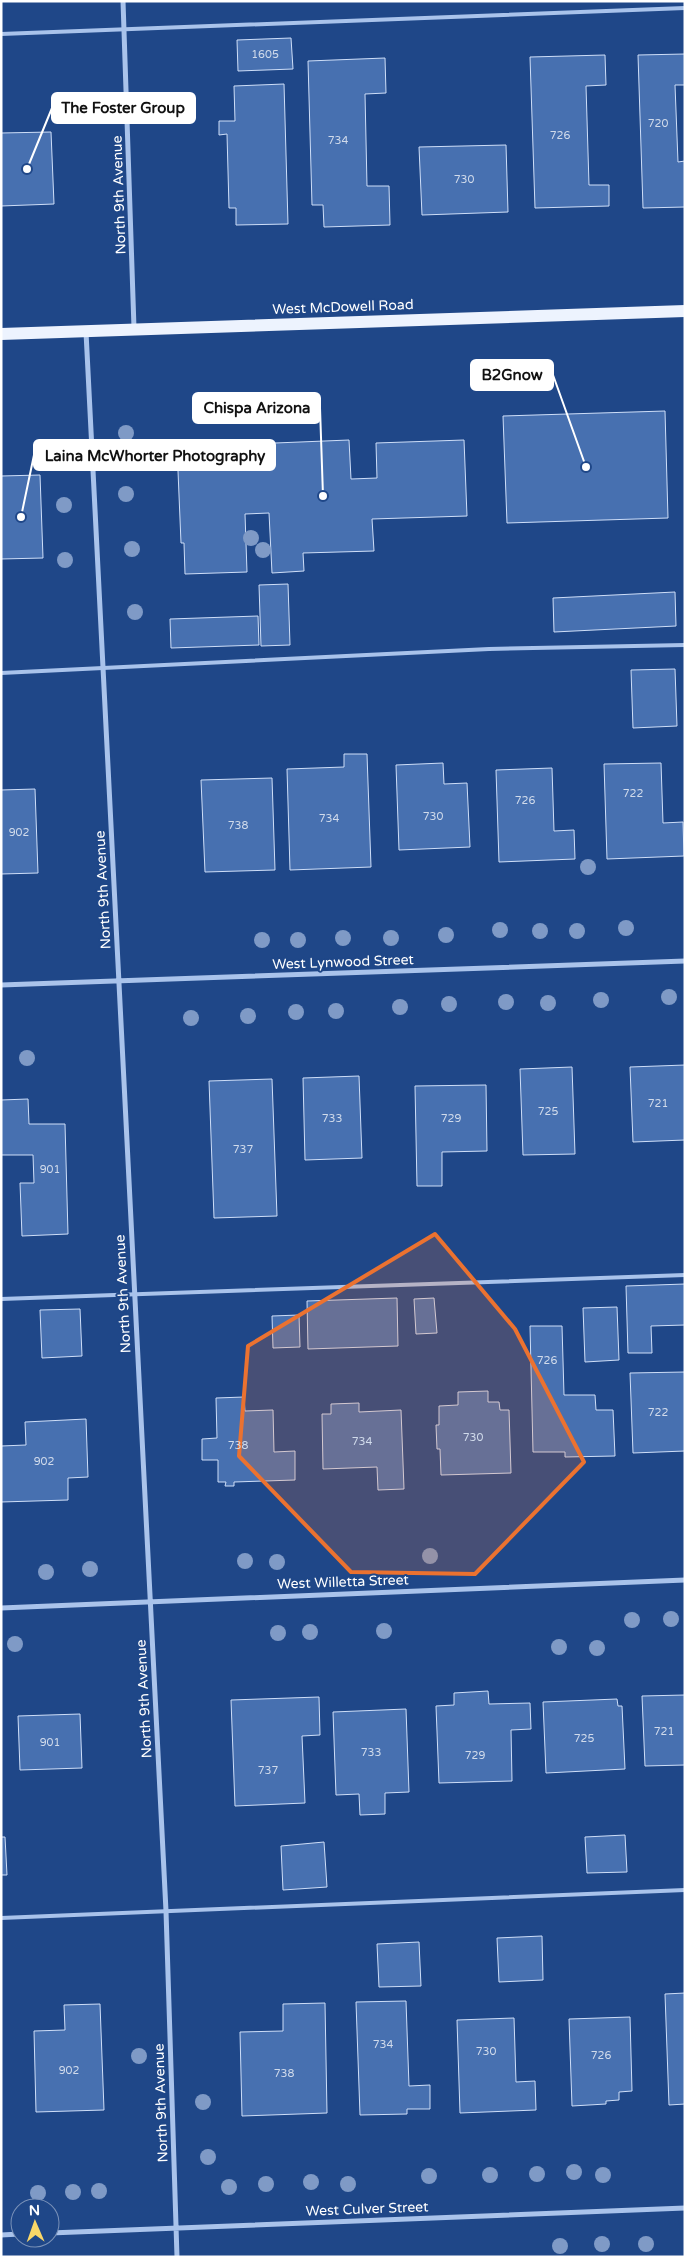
<svg xmlns="http://www.w3.org/2000/svg" width="686" height="2258" viewBox="0 0 686 2258" font-family="'Varela Round',sans-serif">
	<style>
		.building { fill: #4770b0; stroke: #cedef8 }
		.lines { fill: none; stroke-linecap: round; stroke-linejoin: round }
		.service { stroke: #a9c3eb; stroke-width: 4 }
		.minor { stroke: #a9c3eb; stroke-width: 5 }
		.primary { stroke: #edf3fe; stroke-width: 12 }
		.tree { fill: #7f9ac6 }
		.marked { fill: #eb7230; fill-opacity: 0.2; stroke: #eb7230; stroke-width: 4; stroke-linejoin: round }
		.labels { text-anchor: middle; dominant-baseline: central; stroke-width: 4; stroke-linejoin: round; paint-order: stroke }
		.number-label { font-size: 11px; fill: #d1dbeb }
		.street-label { font-size: 14px; fill: #fff; stroke: #1f4788 }
		.leader { fill: none; stroke: #fff; stroke-width: 2 }
		.callout-dot { fill: #fff; stroke: #1f4788; stroke-width: 2 }
		.callout { fill: #fff; stroke: #fff; stroke-width: 2 }
		.callout-label { font-size: 15px; text-anchor: middle; font-weight: bold; fill: #111 }
	</style>
	<rect width="100%" height="100%" fill="#1f4788"/>
	<path class="building" d="M291 38 293 69 238 71 237 40Z
		M685 54V85H675L678 162 685 161V207L643 208 638 55Z
		M605 55 606 85 586 86 589 185H609V206L535 208 530 57Z
		M385 58 386 93 365 94 367 186H389L390 225 324 227 323 205H312L308 61Z
		M284 84 288 224 236 225V208H229L227 134 219 135V121H235L234 86Z
		M51 132 54 204 1 206V133Z
		M506 145 508 212 422 215 419 147Z
		M665 411 668 518 507 523 503 416Z
		M349 440 351 479 377 478 376 443 464 440 467 516 372 519 374 551 303 553 304 571 272 573 269 513 245 514 247 572 185 574 184 543H181L177 447Z
		M40 475 43 558 1 559V476Z
		M288 584 290 645 261 646 259 585Z
		M675 592 676 626 554 632 553 598Z
		M258 616 259 645 171 648 170 619Z
		M675 669 677 726 633 728 631 670Z
		M344 754H367L371 867 290 870 287 769 344 767Z
		M443 763 444 784 467 783 470 847 399 850 396 765Z
		M661 763 663 823 683 822 684 856 607 859 604 764Z
		M552 768 554 831 574 830 575 859 499 862 496 770Z
		M272 778 275 870 205 872 201 780Z
		M35 789 38 873 1 874V790Z
		M685 1065V1140L633 1142 630 1067Z
		M572 1067 575 1154 523 1155 520 1069Z
		M359 1076 362 1158 305 1160 303 1078Z
		M272 1079 277 1216 214 1218 209 1081Z
		M486 1085 487 1151 442 1152V1186H417L415 1086Z
		M28 1099 29 1124H65L68 1234 22 1236 20 1183H34L33 1155H1V1100Z
		M685 1284V1325L651 1326 652 1353H628L626 1286Z
		M397 1298 398 1346 308 1349 307 1301Z
		M434 1298 437 1333 416 1334 414 1299Z
		M617 1307 619 1360 585 1362 583 1308Z
		M80 1309 82 1356 42 1358 40 1310Z
		M299 1315 300 1347 273 1348 272 1316Z
		M530 1326H562L564 1395H595L596 1410H613L615 1456 565 1457V1452H533Z
		M685 1372V1451L633 1453 630 1373Z
		M488 1391V1402H499L500 1410H509L511 1473 441 1475 440 1449H437L436 1425H439V1406L458 1405V1392Z
		M244 1397 245 1411 273 1410 274 1452 295 1451V1480L234 1482V1486H225L226 1482H218V1460H202V1439L217 1438 216 1398Z
		M359 1403V1412L401 1410 404 1489 378 1490 377 1467 323 1469 322 1414H331V1404Z
		M86 1419 88 1477 68 1478V1500L1 1502V1446L26 1445 25 1422Z
		M488 1691 489 1704 530 1703 531 1729 511 1730 512 1781 439 1783 436 1706 454 1705V1693Z
		M685 1695V1765L645 1766 642 1696Z
		M319 1697 320 1735 302 1736 305 1803 235 1806 231 1700Z
		M617 1699 618 1706H622L625 1769 546 1773 543 1702Z
		M406 1709 409 1792 385 1793V1814L360 1815 359 1794 336 1795 333 1712Z
		M80 1714 82 1768 20 1770 18 1716Z
		M625 1835 627 1872 587 1873 585 1837Z
		M1 1837H5L7 1875H1Z
		M324 1842 327 1887 283 1890 281 1846Z
		M542 1936 543 1980 499 1982 497 1938Z
		M419 1942 421 1986 379 1987 377 1944Z
		M685 1993V2104L669 2105 665 1994Z
		M406 2001 409 2086 430 2085V2109H407V2114L360 2115 356 2002Z
		M325 2003 327 2113 242 2116 240 2032 283 2031V2004Z
		M100 2004 104 2110 36 2112 34 2031 65 2030 64 2005Z
		M630 2017 632 2091 619 2092V2100L606 2101V2104L572 2106 569 2019Z
		M514 2018 516 2082 535 2081 536 2110 460 2113 457 2020Z"/>
	<g class="lines">
		<path class="service" d="M1 34 685 8
			M1 673 489 649 685 645
			M1 1299 685 1275
			M1 1918 685 1890"/>
		<path class="minor" d="M123 1 134 328
			M86 332 166 1911 177 2257
			M1 985 685 961
			M1 1608 685 1580
			M50 2233 685 2208
			M1 2235 20 2234"/>
		<path class="primary" d="M1 334 685 311"/>
	</g>
	<g class="tree">
		<circle cx="126" cy="433" r="8"/>
		<circle cx="126" cy="494" r="8"/>
		<circle cx="64" cy="505" r="8"/>
		<circle cx="251" cy="538" r="8"/>
		<circle cx="132" cy="549" r="8"/>
		<circle cx="263" cy="550" r="8"/>
		<circle cx="65" cy="560" r="8"/>
		<circle cx="135" cy="612" r="8"/>
		<circle cx="588" cy="867" r="8"/>
		<circle cx="626" cy="928" r="8"/>
		<circle cx="500" cy="930" r="8"/>
		<circle cx="540" cy="931" r="8"/>
		<circle cx="577" cy="931" r="8"/>
		<circle cx="446" cy="935" r="8"/>
		<circle cx="343" cy="938" r="8"/>
		<circle cx="391" cy="938" r="8"/>
		<circle cx="262" cy="940" r="8"/>
		<circle cx="298" cy="940" r="8"/>
		<circle cx="669" cy="997" r="8"/>
		<circle cx="601" cy="1000" r="8"/>
		<circle cx="506" cy="1002" r="8"/>
		<circle cx="548" cy="1003" r="8"/>
		<circle cx="449" cy="1004" r="8"/>
		<circle cx="400" cy="1007" r="8"/>
		<circle cx="336" cy="1011" r="8"/>
		<circle cx="296" cy="1012" r="8"/>
		<circle cx="248" cy="1016" r="8"/>
		<circle cx="191" cy="1018" r="8"/>
		<circle cx="27" cy="1058" r="8"/>
		<circle cx="430" cy="1556" r="8"/>
		<circle cx="245" cy="1561" r="8"/>
		<circle cx="277" cy="1562" r="8"/>
		<circle cx="90" cy="1569" r="8"/>
		<circle cx="46" cy="1572" r="8"/>
		<circle cx="671" cy="1619" r="8"/>
		<circle cx="632" cy="1620" r="8"/>
		<circle cx="384" cy="1631" r="8"/>
		<circle cx="310" cy="1632" r="8"/>
		<circle cx="278" cy="1633" r="8"/>
		<circle cx="15" cy="1644" r="8"/>
		<circle cx="559" cy="1647" r="8"/>
		<circle cx="597" cy="1648" r="8"/>
		<circle cx="139" cy="2056" r="8"/>
		<circle cx="203" cy="2102" r="8"/>
		<circle cx="208" cy="2157" r="8"/>
		<circle cx="574" cy="2172" r="8"/>
		<circle cx="537" cy="2174" r="8"/>
		<circle cx="490" cy="2175" r="8"/>
		<circle cx="603" cy="2175" r="8"/>
		<circle cx="429" cy="2176" r="8"/>
		<circle cx="311" cy="2182" r="8"/>
		<circle cx="266" cy="2184" r="8"/>
		<circle cx="348" cy="2184" r="8"/>
		<circle cx="229" cy="2187" r="8"/>
		<circle cx="99" cy="2191" r="8"/>
		<circle cx="73" cy="2192" r="8"/>
		<circle cx="38" cy="2193" r="8"/>
		<circle cx="602" cy="2244" r="8"/>
		<circle cx="646" cy="2244" r="8"/>
		<circle cx="560" cy="2246" r="8"/>
	</g>
	<path class="marked" d="M435 1234 515 1329 584 1462 475 1574 351 1572 239 1456 248 1346Z"/>
	<g class="labels">
		<g class="number-label">
			<text x="265" y="54">1605</text>
			<text x="658" y="123">720</text>
			<text x="560" y="135">726</text>
			<text x="338" y="140">734</text>
			<text x="464" y="179">730</text>
			<text x="633" y="793">722</text>
			<text x="525" y="800">726</text>
			<text x="433" y="816">730</text>
			<text x="329" y="818">734</text>
			<text x="238" y="825">738</text>
			<text x="19" y="832">902</text>
			<text x="658" y="1103">721</text>
			<text x="548" y="1111">725</text>
			<text x="332" y="1118">733</text>
			<text x="451" y="1118">729</text>
			<text x="243" y="1149">737</text>
			<text x="50" y="1169">901</text>
			<text x="547" y="1360">726</text>
			<text x="658" y="1412">722</text>
			<text x="473" y="1437">730</text>
			<text x="362" y="1441">734</text>
			<text x="238" y="1445">738</text>
			<text x="44" y="1461">902</text>
			<text x="664" y="1731">721</text>
			<text x="584" y="1738">725</text>
			<text x="50" y="1742">901</text>
			<text x="371" y="1752">733</text>
			<text x="475" y="1755">729</text>
			<text x="268" y="1770">737</text>
			<text x="383" y="2044">734</text>
			<text x="486" y="2051">730</text>
			<text x="601" y="2055">726</text>
			<text x="69" y="2070">902</text>
			<text x="284" y="2073">738</text>
		</g>
		<g class="street-label">
			<text transform="translate(119 195) rotate(-92)">North 9th Avenue</text>
			<text transform="translate(343 307) rotate(-2)">West McDowell Road</text>
			<text transform="translate(103 890) rotate(-93)">North 9th Avenue</text>
			<text transform="translate(343 962) rotate(-2)">West Lynwood Street</text>
			<text transform="translate(123 1294) rotate(-93)">North 9th Avenue</text>
			<text transform="translate(343 1582) rotate(-2)">West Willetta Street</text>
			<text transform="translate(144 1699) rotate(-93)">North 9th Avenue</text>
			<text transform="translate(161 2103) rotate(-92)">North 9th Avenue</text>
			<text transform="translate(367 2209) rotate(-2)">West Culver Street</text>
		</g>
	</g>
	<path class="leader" d="M27 169L52 108M586 467L553 375M323 496L320 408M21 517L34 455"/>
	<g class="callout-dot">
		<circle cx="27" cy="169" r="5"/>
		<circle cx="586" cy="467" r="5"/>
		<circle cx="323" cy="496" r="5"/>
		<circle cx="21" cy="517" r="5"/>
	</g>
	<g class="callout">
		<rect x="52" y="93" width="143" height="30" rx="5"/>
		<rect x="471" y="360" width="82" height="30" rx="5"/>
		<rect x="193" y="393" width="127" height="30" rx="5"/>
		<rect x="34" y="440" width="241" height="30" rx="5"/>
	</g>
	<g class="callout-label">
		<text x="123" y="113">The Foster Group</text>
		<text x="512" y="380">B2Gnow</text>
		<text x="257" y="413">Chispa Arizona</text>
		<text x="155" y="461">Laina McWhorter Photography</text>
	</g>
	<rect width="686" height="2258" fill="none" stroke="#ffffff" stroke-width="5"/>
	<g transform="translate(35 2223) rotate(358)"><circle r="24" fill="#1f4788" stroke="#7991b8"/>
	<path d="M0-4L9 19L0 12L-9 19Z" fill="#f9d768"/>
	<text y="-8" font-size="14" font-weight="bold" text-anchor="middle" fill="#ffffff">N</text>
	</g>
</svg>
